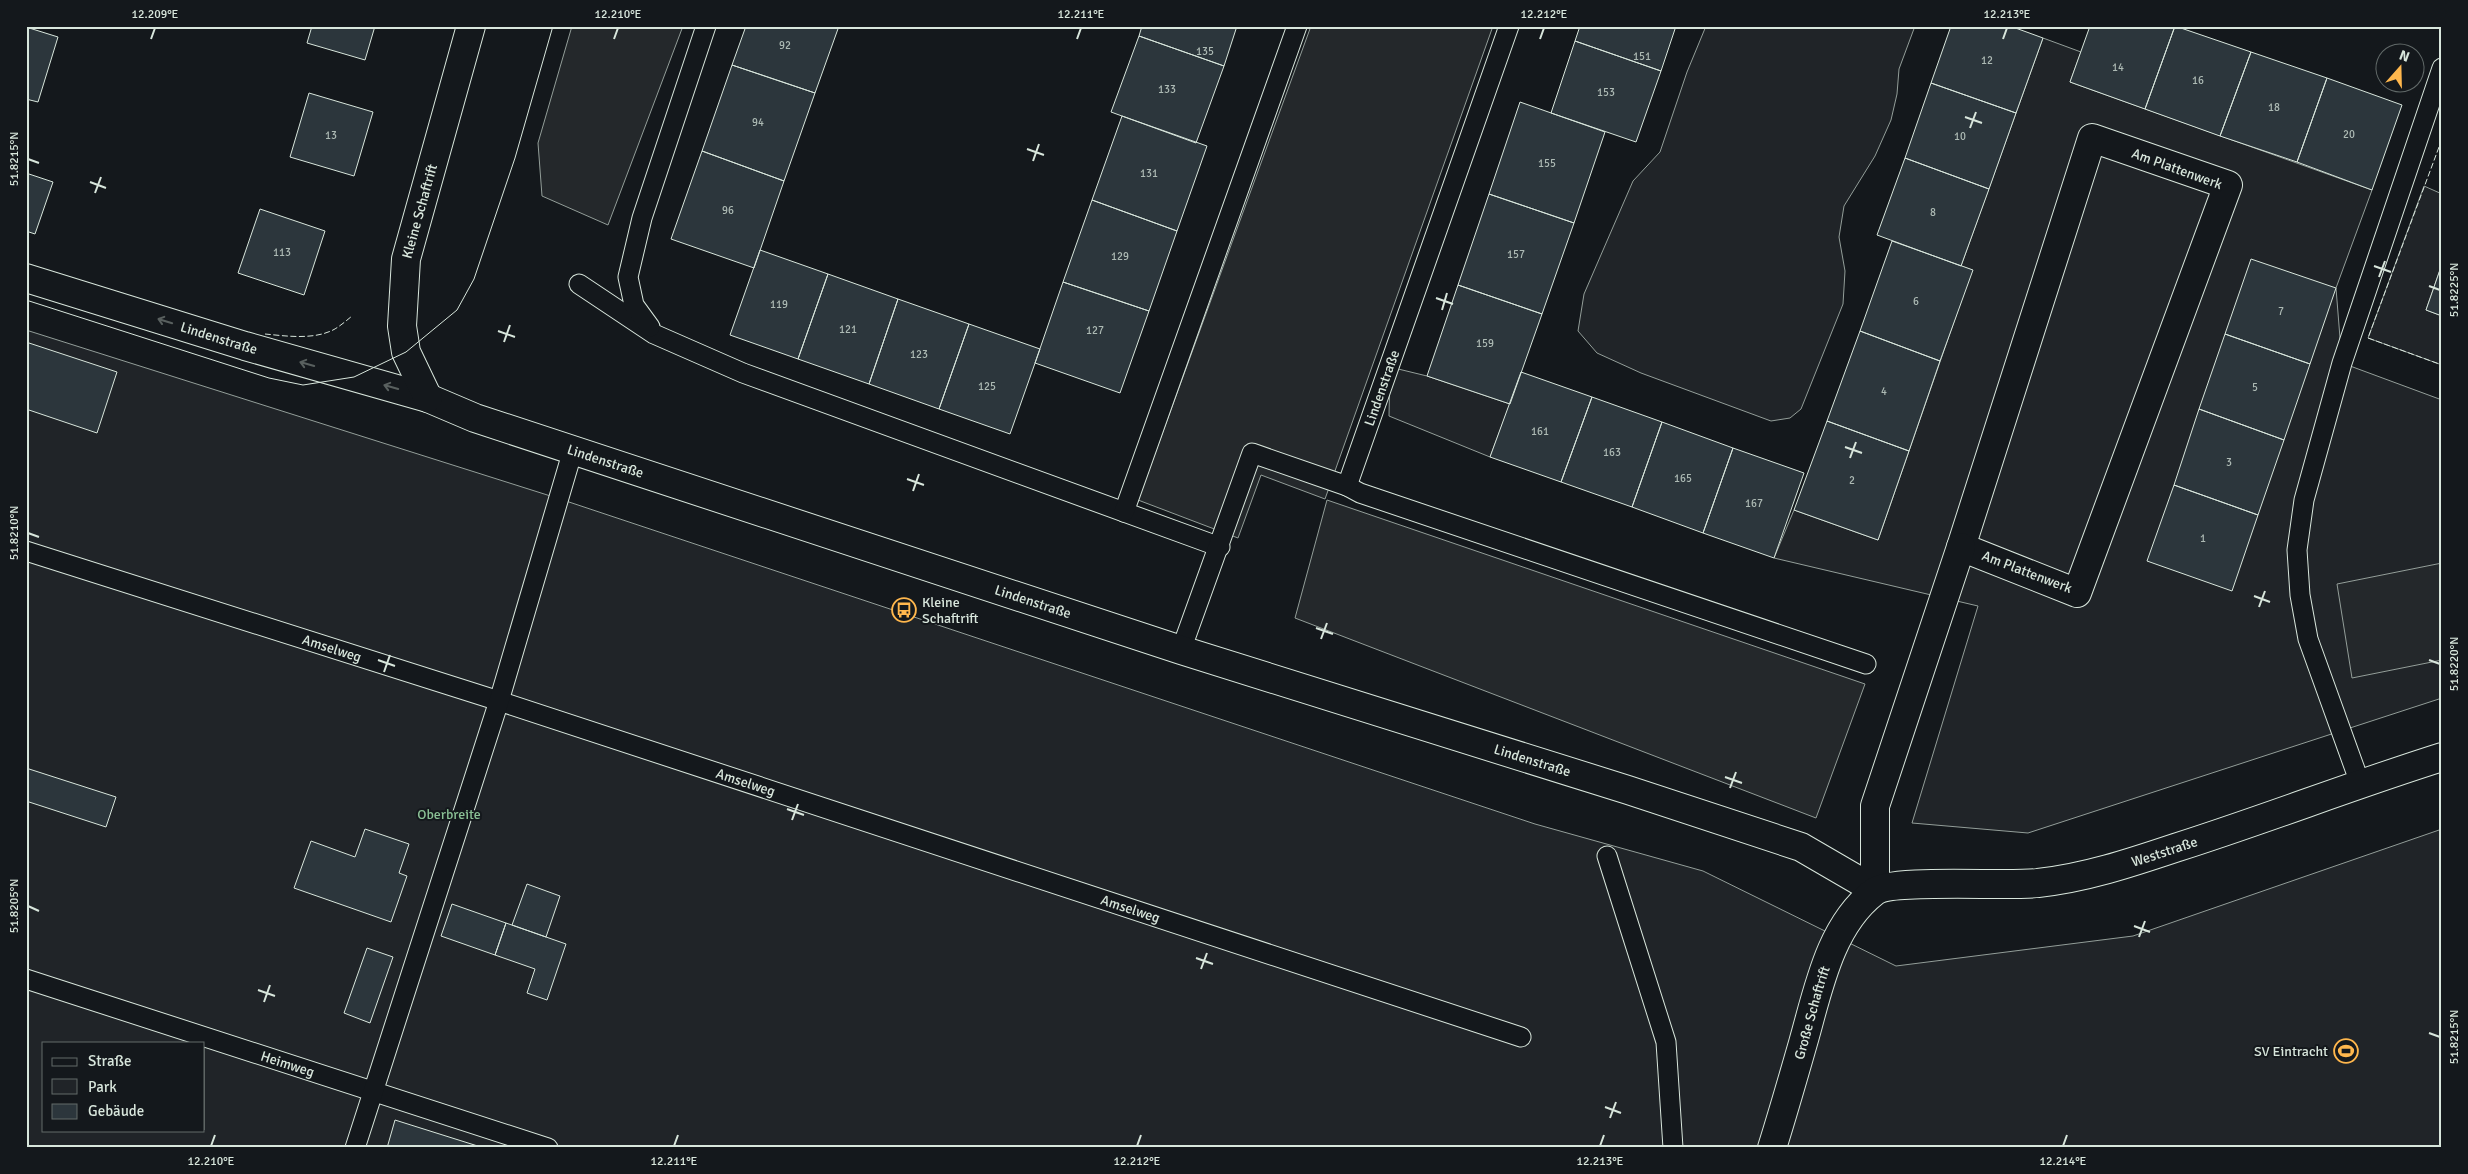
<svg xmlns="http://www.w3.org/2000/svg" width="2468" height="1174" viewBox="0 0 2468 1174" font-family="Signika,sans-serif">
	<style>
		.green { fill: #202428; stroke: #939e99; fill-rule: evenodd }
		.parking { fill: #24282b; stroke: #939e99 }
		.building { fill: #2c363c; stroke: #d8e6dc }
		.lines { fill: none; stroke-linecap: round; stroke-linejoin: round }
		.service-casing { stroke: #d8e6dc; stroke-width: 21 }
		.minor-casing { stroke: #d8e6dc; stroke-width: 30 }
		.tertiary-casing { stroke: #d8e6dc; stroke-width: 30 }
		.service { stroke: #14181c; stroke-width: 19 }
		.minor { stroke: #14181c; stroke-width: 28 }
		.tertiary { stroke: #14181c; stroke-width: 28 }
		.tram { stroke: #d8e6dc; stroke-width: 1 }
		.fence { stroke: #d8e6dc; stroke-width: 1; stroke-dasharray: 6 2.5; stroke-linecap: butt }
		.oneway { stroke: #59605f }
		.ticks { fill: none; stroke: #d8e6dc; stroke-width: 2 }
		.labels { text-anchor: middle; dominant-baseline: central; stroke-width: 4; stroke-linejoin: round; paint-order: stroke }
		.number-label { font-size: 11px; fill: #adbab4 }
		.street-label { font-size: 14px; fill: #d8e6dc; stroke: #14181c }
		.poi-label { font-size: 14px; fill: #d8e6dc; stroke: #14181c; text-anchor: start }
		.park-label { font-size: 14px; fill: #8ac095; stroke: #14181c }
		.neatline { fill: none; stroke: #d8e6dc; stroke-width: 2 }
		.ticks-label { font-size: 12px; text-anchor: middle; fill: #d8e6dc }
	</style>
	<rect width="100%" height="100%" fill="#14181c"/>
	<path class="green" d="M1706 26H1915L1899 69 1897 94 1891 120 1875 156 1844 206 1839 237 1845 271 1843 304 1801 409 1790 418 1771 421 1641 373 1597 353 1578 331 1584 294 1633 181 1660 152 1687 72Z
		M2043 38 2081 52 2070 82 2372 190 2336 288 2342 363 2442 400V698L2028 833 1912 823 1978 606 1774 558 1794 510 1878 540 1972 270 1961 266Z
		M2424 186 2442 194V264L2426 310 2442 316V365L2368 338Z
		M26 330 560 499 1535 824 1703 871 1896 966 2133 936 2442 829V1148H26ZM44 1043H204V1130H44Z
		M1390 367 1427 376 1510 404 1490 457 1389 416Z"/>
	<path class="parking" d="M572 26H683L608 225 542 196 538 143Z
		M1311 26H1493L1325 499 1261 475 1238 538 1138 500Z
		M1327 500 1865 684 1816 818 1295 618Z
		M2442 563V660L2352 678 2337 584Z"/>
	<path class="building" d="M312 26H375L365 60 307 43Z
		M746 26H839L815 93 732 65Z
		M1142 26H1237L1224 66 1139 36Z
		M1580 26H1676L1661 71 1575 41Z
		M1951 26H2010L2043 38 2016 113 1931 83Z
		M2090 26H2175L2145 109 2070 82Z
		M2175 26 2251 52 2220 136 2145 109Z
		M26 27 58 37 38 102 26 99Z
		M1139 36 1224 66 1196 143 1111 112Z
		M1575 41 1661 71 1636 142 1551 113Z
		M2251 52 2327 78 2297 162 2220 136Z
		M732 65 815 93 784 181 702 151Z
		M2327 78 2402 105 2372 190 2297 162Z
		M1931 83 2016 113 1989 189 1905 158Z
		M309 93 373 112 354 176 290 157Z
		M1520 102 1605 132 1574 223 1489 194Z
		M1122 116 1207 146 1177 231 1092 200Z
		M702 151 784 181 754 268 671 239Z
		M1905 158 1989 189 1961 266 1877 235Z
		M26 173 53 182 35 234 26 231Z
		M1489 194 1574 223 1542 314 1458 285Z
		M1092 200 1177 231 1149 311 1063 282Z
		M260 209 325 231 304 295 238 273Z
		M1892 241 1973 270 1940 361 1860 331Z
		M760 250 828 274 798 359 730 335Z
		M2251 259 2336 288 2310 364 2225 334Z
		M2442 264V316L2426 310Z
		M828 274 898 299 869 384 798 359Z
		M1063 282 1149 311 1120 393 1035 363Z
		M1458 285 1542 314 1510 404 1427 376Z
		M898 299 969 324 939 409 869 384Z
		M969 324 1040 349 1010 434 939 409Z
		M1860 331 1940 361 1909 451 1827 421Z
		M2225 334 2310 364 2284 440 2199 409Z
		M26 342 117 372 97 433 26 409Z
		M1521 372 1592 397 1561 482 1490 457Z
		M1592 397 1662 422 1632 507 1561 482Z
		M2199 409 2284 440 2258 515 2174 485Z
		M1827 421 1909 451 1878 540 1794 510Z
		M1662 422 1733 448 1703 533 1632 507Z
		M1733 448 1804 473 1774 558 1703 533Z
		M2174 485 2258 515 2232 591 2147 561Z
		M26 768 116 797 106 827 26 801Z
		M365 829 409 844 399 873 407 876 391 922 294 888 311 841 355 857Z
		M527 884 560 896 546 937 512 925Z
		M452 904 506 923 495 955 441 936Z
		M506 923 566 944 547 1000 527 993 535 969 495 955Z
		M367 948 393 957 370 1023 344 1013Z
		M395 1120 484 1148H387Z"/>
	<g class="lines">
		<g class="service-casing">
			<g id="service">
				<path d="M579 284 654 334 743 373 1220 547"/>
				<path d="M650 327 634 305 628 277 642 218 706 26"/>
				<path d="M1347 486 1360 493 1866 664"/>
				<path d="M1124 512 1297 26"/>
				<path id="s1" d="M26 551 499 701 1521 1037"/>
				<path id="s2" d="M1181 650 1252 453 1347 486 1509 26"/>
				<path d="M2361 786 2308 639 2300 595 2297 550 2304 500 2342 363 2442 68"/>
				<path d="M1607 856 1666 1042 1673 1148"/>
				<path id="s3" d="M26 979 548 1148"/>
				<path d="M355 1148 499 701 573 450"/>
			</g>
		</g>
		<g class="minor-casing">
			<g id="minor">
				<path d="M2092 138 2228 185 2077 593 1961 547Z"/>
				<path id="s4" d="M26 278 245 346 428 398 475 418 1181 650 1628 790 1801 847 1875 890"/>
				<path id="s5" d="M428 398 406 352 402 326 406 259 471 26"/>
				<path d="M1875 890V806L1961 547"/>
			</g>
		</g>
		<g class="tertiary-casing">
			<g id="tertiary">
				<path id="s6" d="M1772 1148C1783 1113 1793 1078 1803 1043 1818 991 1829 927 1874 892 1891 878 2008 887 2038 883 2086 878 2133 862 2178 847 2266 819 2353 785 2442 757"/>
			</g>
		</g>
		<use href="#service" class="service"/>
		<use href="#minor" class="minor"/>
		<use href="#tertiary" class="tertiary"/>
		<path class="tram" d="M26 300 269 378 303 385 354 377 406 352 457 310 474 279 515 158 553 26"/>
		<path class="fence" d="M2442 139 2368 338 2442 365
			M265 334C286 336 313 340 333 330 339 327 346 321 352 316"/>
	</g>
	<defs><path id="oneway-shaft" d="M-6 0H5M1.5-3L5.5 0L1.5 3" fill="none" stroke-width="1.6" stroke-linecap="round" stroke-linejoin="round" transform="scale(1.25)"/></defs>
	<g class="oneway">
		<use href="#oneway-shaft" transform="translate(165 321) rotate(-163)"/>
		<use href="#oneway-shaft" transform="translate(307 364) rotate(-164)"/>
		<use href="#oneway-shaft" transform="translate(391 387) rotate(-164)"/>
	</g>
	<path class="ticks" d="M151 39 155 28M614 39 618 28M1077 39 1081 28M1540 39 1544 28M2003 39 2007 28M1965 117 1982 123M1970 128 1976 112M1027 149 1044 155M28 159 39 163M1033 161 1039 144M90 182 106 188M95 193 101 177M2374 266 2391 272M2379 277 2385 261M2429 286 2440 290M1436 298 1453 304M1442 310 1447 293M498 331 515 337M504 342 510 325M1845 447 1862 453M1850 458 1856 442M907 479 924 485M913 491 919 474M28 533 39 537M2254 596 2270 602M2259 607 2265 591M1316 628 1333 634M1321 639 1327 623M378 660 395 666M2429 660 2440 664M384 672 390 655M1725 777 1742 783M1730 788 1736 772M787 809 804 815M792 820 798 804M28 906 39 911M2134 926 2150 932M2139 937 2145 921M1196 958 1213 964M1201 969 1207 953M258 990 275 996M264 1002 270 985M2429 1033 2440 1037M1605 1107 1621 1113M1610 1118 1616 1102M211 1146 215 1135M674 1146 678 1135M1137 1146 1141 1135M1600 1146 1604 1135M2063 1146 2067 1135"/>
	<defs>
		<g id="bus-ring" transform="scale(1.25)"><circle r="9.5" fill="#14181c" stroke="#ffb74d" stroke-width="1.5"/><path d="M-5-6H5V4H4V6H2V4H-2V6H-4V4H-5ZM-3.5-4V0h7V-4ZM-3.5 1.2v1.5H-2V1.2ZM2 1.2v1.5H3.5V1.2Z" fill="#ffb74d"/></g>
		<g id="stadium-ring" transform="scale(1.25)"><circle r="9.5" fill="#14181c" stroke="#ffb74d" stroke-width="1.5"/><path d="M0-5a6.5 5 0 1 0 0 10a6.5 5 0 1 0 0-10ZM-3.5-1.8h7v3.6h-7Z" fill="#ffb74d"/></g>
	</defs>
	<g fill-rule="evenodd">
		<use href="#bus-ring" x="904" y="610"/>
		<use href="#stadium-ring" x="2346" y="1051"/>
	</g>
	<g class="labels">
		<g class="number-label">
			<text x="785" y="45">92</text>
			<text x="1205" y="51">135</text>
			<text x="1642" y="56">151</text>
			<text x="1987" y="60">12</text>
			<text x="2118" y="67">14</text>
			<text x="2198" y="80">16</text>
			<text x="1167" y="89">133</text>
			<text x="1606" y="92">153</text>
			<text x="2274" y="107">18</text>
			<text x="758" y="122">94</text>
			<text x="2349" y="134">20</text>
			<text x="331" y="135">13</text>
			<text x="1960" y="136">10</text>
			<text x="1547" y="163">155</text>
			<text x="1149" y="173">131</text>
			<text x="728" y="210">96</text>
			<text x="1933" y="212">8</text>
			<text x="282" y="252">113</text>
			<text x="1516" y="254">157</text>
			<text x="1120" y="256">129</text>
			<text x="1916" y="301">6</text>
			<text x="779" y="304">119</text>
			<text x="2281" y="311">7</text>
			<text x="848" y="329">121</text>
			<text x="1095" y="330">127</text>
			<text x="1485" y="343">159</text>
			<text x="919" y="354">123</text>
			<text x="987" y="386">125</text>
			<text x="2255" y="387">5</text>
			<text x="1884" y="391">4</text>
			<text x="1540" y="431">161</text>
			<text x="1612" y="452">163</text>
			<text x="2229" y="462">3</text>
			<text x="1683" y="478">165</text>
			<text x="1852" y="480">2</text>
			<text x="1754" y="503">167</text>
			<text x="2203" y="538">1</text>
		</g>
		<g class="street-label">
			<text transform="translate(2177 169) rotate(20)">Am Plattenwerk</text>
			<text stroke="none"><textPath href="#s5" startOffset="194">Kleine Schaftrift</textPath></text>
			<text stroke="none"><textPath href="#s4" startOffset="202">Lindenstraße</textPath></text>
			<text stroke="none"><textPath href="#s2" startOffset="414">Lindenstraße</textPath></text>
			<text stroke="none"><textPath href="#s4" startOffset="608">Lindenstraße</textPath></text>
			<text transform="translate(2027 572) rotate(21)">Am Plattenwerk</text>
			<text stroke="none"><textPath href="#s4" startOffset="1058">Lindenstraße</textPath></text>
			<text stroke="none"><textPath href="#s1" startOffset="321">Amselweg</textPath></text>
			<text stroke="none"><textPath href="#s4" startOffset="1582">Lindenstraße</textPath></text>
			<text stroke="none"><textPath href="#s1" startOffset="756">Amselweg</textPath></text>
			<text stroke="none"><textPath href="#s6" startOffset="575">Weststraße</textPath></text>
			<text stroke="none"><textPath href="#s1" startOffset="1161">Amselweg</textPath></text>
			<text stroke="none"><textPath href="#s6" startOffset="141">Große Schaftrift</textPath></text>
			<text stroke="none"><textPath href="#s3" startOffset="275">Heimweg</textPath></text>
		</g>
		<g class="poi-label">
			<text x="922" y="602">Kleine<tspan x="922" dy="16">Schaftrift</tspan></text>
			<text x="2328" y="1051" text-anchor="end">SV Eintracht</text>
		</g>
		<g class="park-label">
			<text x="449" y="814">Oberbreite</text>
		</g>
	</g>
	<rect width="2468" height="1174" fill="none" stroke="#14181c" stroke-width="55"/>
	<rect x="42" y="1042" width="162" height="90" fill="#14181c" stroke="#626a69"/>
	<rect x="52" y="1058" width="25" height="8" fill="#14181c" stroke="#626a69"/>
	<text x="88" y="1066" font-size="15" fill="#d8e6dc">Straße</text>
	<rect x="52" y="1079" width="25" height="15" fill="#202428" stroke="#626a69"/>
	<text x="88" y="1092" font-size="15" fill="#d8e6dc">Park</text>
	<rect x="52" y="1104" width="25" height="15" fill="#2c363c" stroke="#626a69"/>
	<text x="88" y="1116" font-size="15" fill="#d8e6dc">Gebäude</text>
	<g transform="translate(2400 68) rotate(20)"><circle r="24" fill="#14181c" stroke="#626a69"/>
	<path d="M0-4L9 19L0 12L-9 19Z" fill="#ffb74d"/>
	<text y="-8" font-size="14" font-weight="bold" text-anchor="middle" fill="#d8e6dc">N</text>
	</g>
	<rect x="28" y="28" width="2412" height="1118" class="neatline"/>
	<g class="ticks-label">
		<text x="155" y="18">12.209°E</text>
		<text x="618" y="18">12.210°E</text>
		<text x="1081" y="18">12.211°E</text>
		<text x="1544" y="18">12.212°E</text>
		<text x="2007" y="18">12.213°E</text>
		<text transform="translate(14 159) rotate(-90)" y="4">51.8215°N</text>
		<text transform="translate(2454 290) rotate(-90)" y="4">51.8225°N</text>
		<text transform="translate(14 533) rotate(-90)" y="4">51.8210°N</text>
		<text transform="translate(2454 664) rotate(-90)" y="4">51.8220°N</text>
		<text transform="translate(14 906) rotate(-90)" y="4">51.8205°N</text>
		<text transform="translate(2454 1037) rotate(-90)" y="4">51.8215°N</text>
		<text x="211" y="1165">12.210°E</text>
		<text x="674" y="1165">12.211°E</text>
		<text x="1137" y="1165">12.212°E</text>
		<text x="1600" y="1165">12.213°E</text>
		<text x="2063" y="1165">12.214°E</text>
	</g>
</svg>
